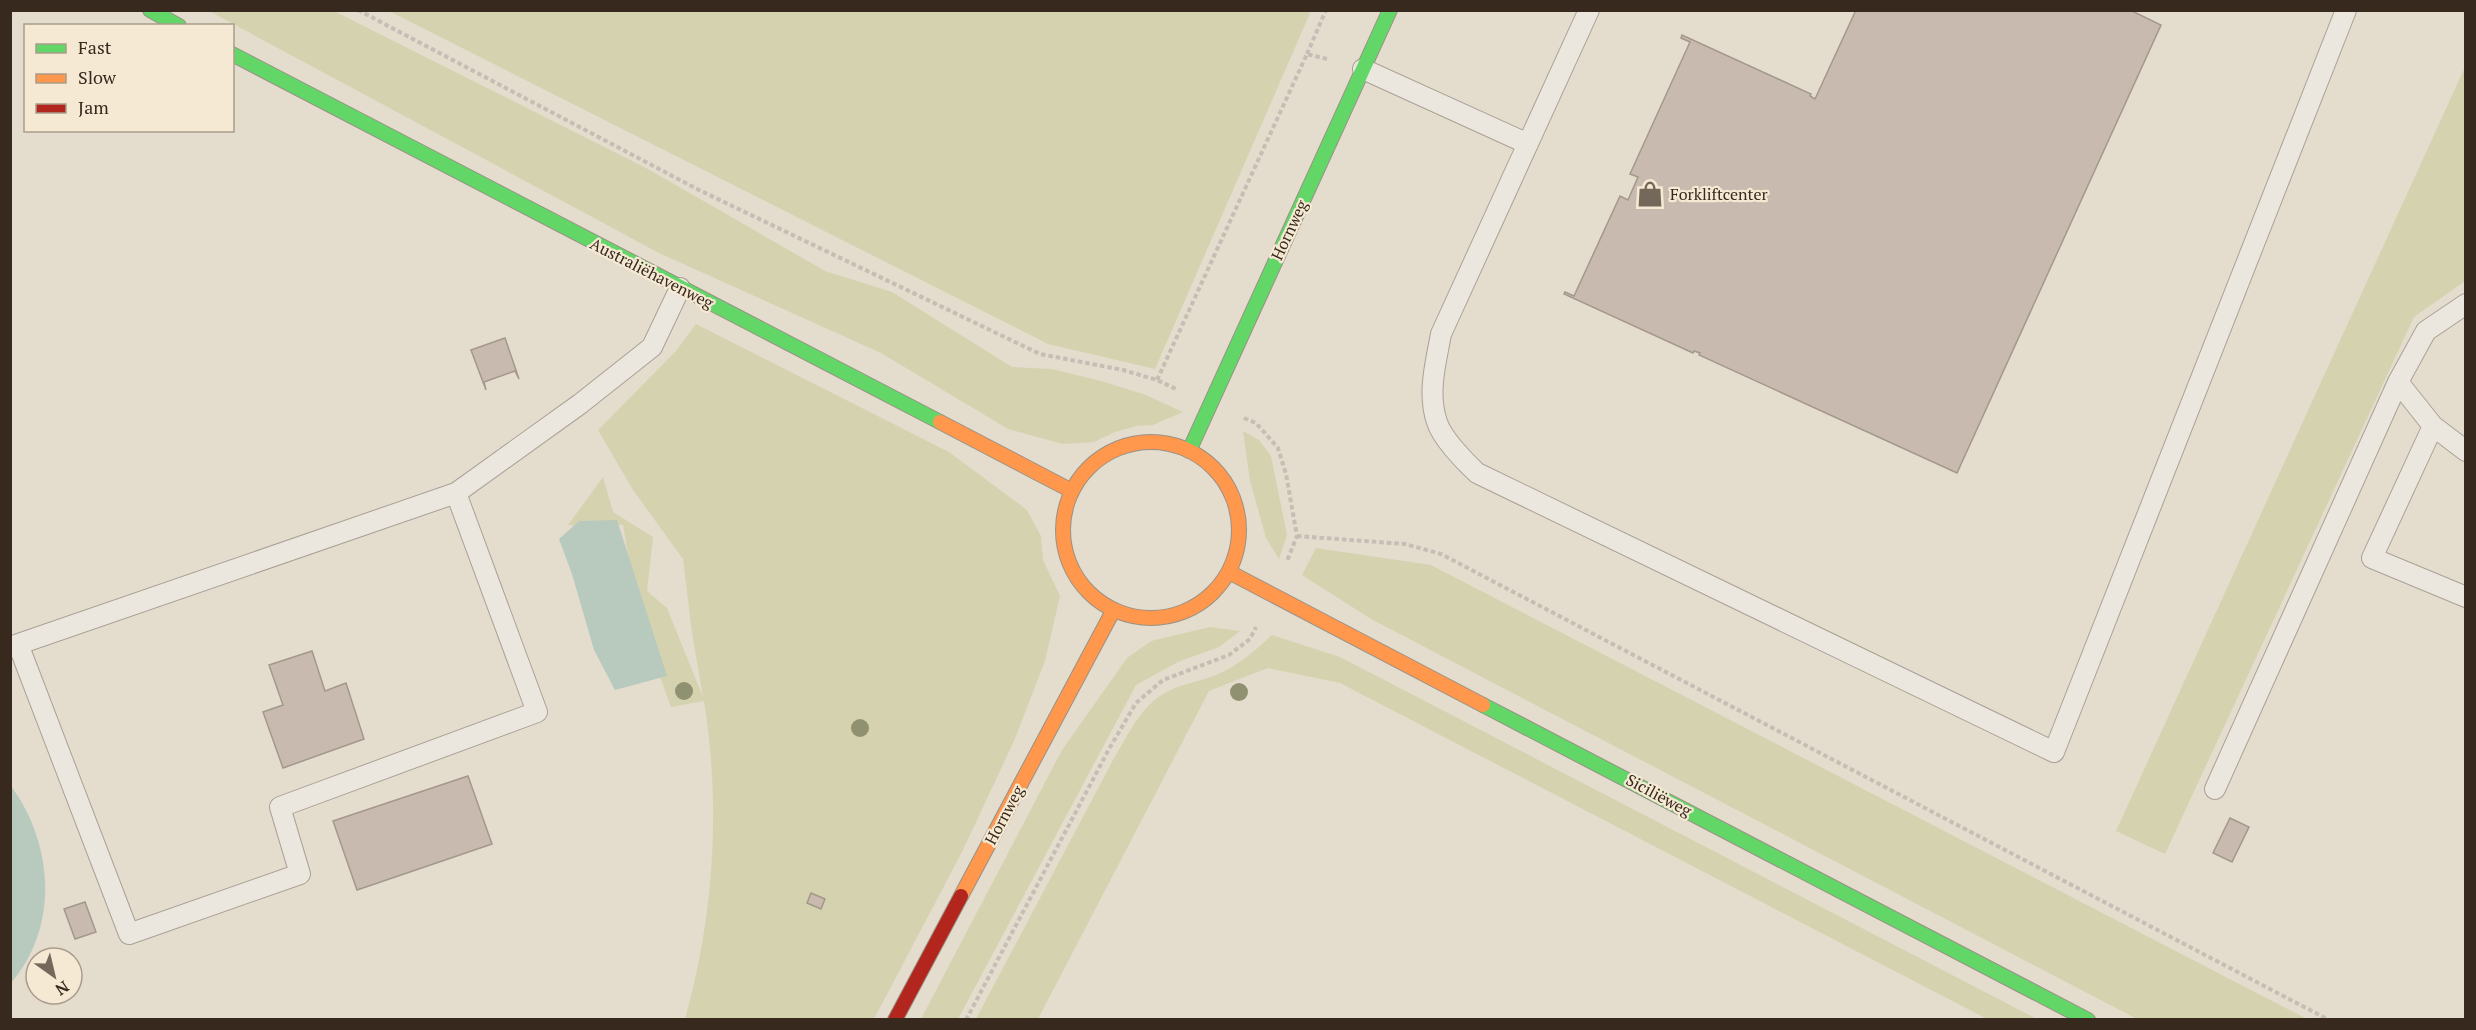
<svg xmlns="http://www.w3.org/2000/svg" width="2476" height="1030" viewBox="0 0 2476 1030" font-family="'PT Serif',serif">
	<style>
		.green { fill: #d5d3af }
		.water { fill: #b8c9be }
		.building { fill: #c8baae; stroke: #a4978c; stroke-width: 1.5 }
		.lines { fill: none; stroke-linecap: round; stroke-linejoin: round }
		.lane-casing { stroke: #a9a196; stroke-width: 22 }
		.fast-casing { stroke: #999186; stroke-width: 16 }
		.slow-casing { stroke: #999186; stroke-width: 16 }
		.jam-casing { stroke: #999186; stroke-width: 16 }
		.path { stroke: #c5beb5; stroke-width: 4; stroke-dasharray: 4.5 3; stroke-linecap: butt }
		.lane { stroke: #ece7de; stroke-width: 20 }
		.fast { stroke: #63d668; stroke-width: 14 }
		.slow { stroke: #ff974d; stroke-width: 14 }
		.jam { stroke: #b3261e; stroke-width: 14 }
		.tree { fill: #909171 }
		.labels { text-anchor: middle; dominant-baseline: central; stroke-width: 4.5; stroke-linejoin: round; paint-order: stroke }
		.poi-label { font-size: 16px; fill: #38291e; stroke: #f5e9d3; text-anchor: start }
		.street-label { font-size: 16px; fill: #38291e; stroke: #f5e9d3 }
	</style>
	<rect width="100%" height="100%" fill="#e4dccd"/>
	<path class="green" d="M209 11H334L648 169 825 271 892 292 1012 367 1052 369 1101 381 1146 395 1183 412 1153 425 1137 426 1115 432 1094 442 1063 444 1008 429 881 353 659 253Z
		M389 11H1311L1155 369 1048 344Z
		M2465 67V281L2414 317 2165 854 2116 831Z
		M696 324 949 452 1027 510 1041 536 1043 560 1060 596 1045 661 1014 741 962 852 874 1019H685C714 916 721 807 704 701L671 707 638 617 623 525H568L603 477 613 512 653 537 647 591 667 608 703 697 692 633 683 559 633 490 598 430 676 351Z
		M1243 431 1259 440 1271 456 1287 535 1279 559 1266 538 1250 481Z
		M1316 548 1431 565 2307 1019H2137L1371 619 1302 575Z
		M1210 627 1240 631 1219 647 1178 662 1136 685 958 1019H921L1062 750 1127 658 1151 641Z
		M1272 635 1340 657 2037 1019H1987L1340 683 1268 668 1209 691 1038 1019H976L1113 760C1125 740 1137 714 1156 699 1173 685 1196 683 1216 675 1238 666 1255 651 1272 635Z"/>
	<path class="water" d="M617 520 667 676 615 690 594 650 572 574 559 539 579 521Z
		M11 786C53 843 60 926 11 983Z"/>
	<path class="building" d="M1856 10H2130L2161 25 1957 473 1699 355 1700 353 1694 351 1693 353 1564 294 1565 292 1574 296 1620 196 1628 200 1638 177 1630 174 1690 42 1681 38 1682 35 1811 94 1810 96 1815 99Z
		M505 338 519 379 515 371 484 382 486 390 471 350Z
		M312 651 325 691 346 683 364 739 283 768 263 712 283 705 269 665Z
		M468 776 492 844 357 890 333 821Z
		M2230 818 2249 827 2232 862 2213 853Z
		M811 893 825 899 821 909 807 903Z
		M85 902 96 932 75 939 64 909Z"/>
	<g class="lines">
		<g class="lane-casing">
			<path id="lane" d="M1589 10 1441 334C1436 362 1427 393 1437 422 1442 438 1464 461 1477 473L2054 752 2346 10
				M1363 69 1528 144
				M2433 426 2398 382 2426 331 2466 304
				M2466 451 2433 426 2372 558 2466 597
				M18 644 129 934 300 874 280 807 537 712 456 493
				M10 647 456 493 580 404 652 347 680 288
				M2215 789 2398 382"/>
		</g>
		<g class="fast-casing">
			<path id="fast" d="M150 10 179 26
				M232 54 940 422
				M1189 451 1390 10
				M1483 705 2088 1020"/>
		</g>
		<g class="slow-casing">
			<path id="slow" d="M940 422 1072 491
				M1063 530a88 88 0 1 1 176 0a88 88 0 1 1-176 0Z
				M1229 572 1483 705
				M961 896 1113 611"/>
		</g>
		<g class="jam-casing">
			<path id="jam" d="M895 1020 961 896"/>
		</g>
		<path class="path" d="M358 10 697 189 1040 354 1123 370 1157 380 1176 389
			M1307 54 1326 10
			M1157 380 1307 54 1327 59
			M1244 418 1256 423 1278 448 1286 474 1297 536 1287 561
			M1297 536 1405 544 1441 554 2329 1020
			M966 1020 1109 749 1136 703 1163 680 1229 655 1250 639 1256 627"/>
		<use href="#lane" class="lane"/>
		<use href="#fast" class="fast"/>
		<use href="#slow" class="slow"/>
		<use href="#jam" class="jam"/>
	</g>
	<g class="tree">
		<circle cx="684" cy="691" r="9"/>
		<circle cx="1239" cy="692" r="9"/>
		<circle cx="860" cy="728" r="9"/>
	</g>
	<defs>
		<g id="shop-bare" transform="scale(2.07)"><path d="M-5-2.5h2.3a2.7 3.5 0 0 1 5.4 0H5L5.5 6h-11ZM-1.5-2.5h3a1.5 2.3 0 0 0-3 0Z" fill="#74685b" stroke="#f5e9d3" stroke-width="2.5" paint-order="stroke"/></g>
	</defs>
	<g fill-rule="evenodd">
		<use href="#shop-bare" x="1650" y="194"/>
	</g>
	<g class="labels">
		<g class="poi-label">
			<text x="1670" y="194">Forkliftcenter</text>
		</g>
		<g class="street-label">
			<text transform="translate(1289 230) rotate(-65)">Hornweg</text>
			<text transform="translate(652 273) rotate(27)">Australiëhavenweg</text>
			<text transform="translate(1659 795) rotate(28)">Siciliëweg</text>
			<text transform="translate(1004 815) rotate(-62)">Hornweg</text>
		</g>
	</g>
	<rect width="2476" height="1030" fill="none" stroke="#38291e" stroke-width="24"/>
	<rect x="24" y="24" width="210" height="108" fill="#f5e9d3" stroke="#a99c8b" stroke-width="1.5"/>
	<rect x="36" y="44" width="30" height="9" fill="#63d668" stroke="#a99c8b" stroke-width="1.5"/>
	<text x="78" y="54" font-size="18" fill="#38291e">Fast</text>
	<rect x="36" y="74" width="30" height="9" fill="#ff974d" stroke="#a99c8b" stroke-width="1.5"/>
	<text x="78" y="84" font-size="18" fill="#38291e">Slow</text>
	<rect x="36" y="104" width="30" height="9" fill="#b3261e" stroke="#a99c8b" stroke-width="1.5"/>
	<text x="78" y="114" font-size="18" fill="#38291e">Jam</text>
	<g transform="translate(54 976) rotate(146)"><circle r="28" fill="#f5e9d3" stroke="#a99c8b" stroke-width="1.5"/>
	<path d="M0-4.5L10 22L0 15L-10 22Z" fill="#74685b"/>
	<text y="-9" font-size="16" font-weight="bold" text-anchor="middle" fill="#38291e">N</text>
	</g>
</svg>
